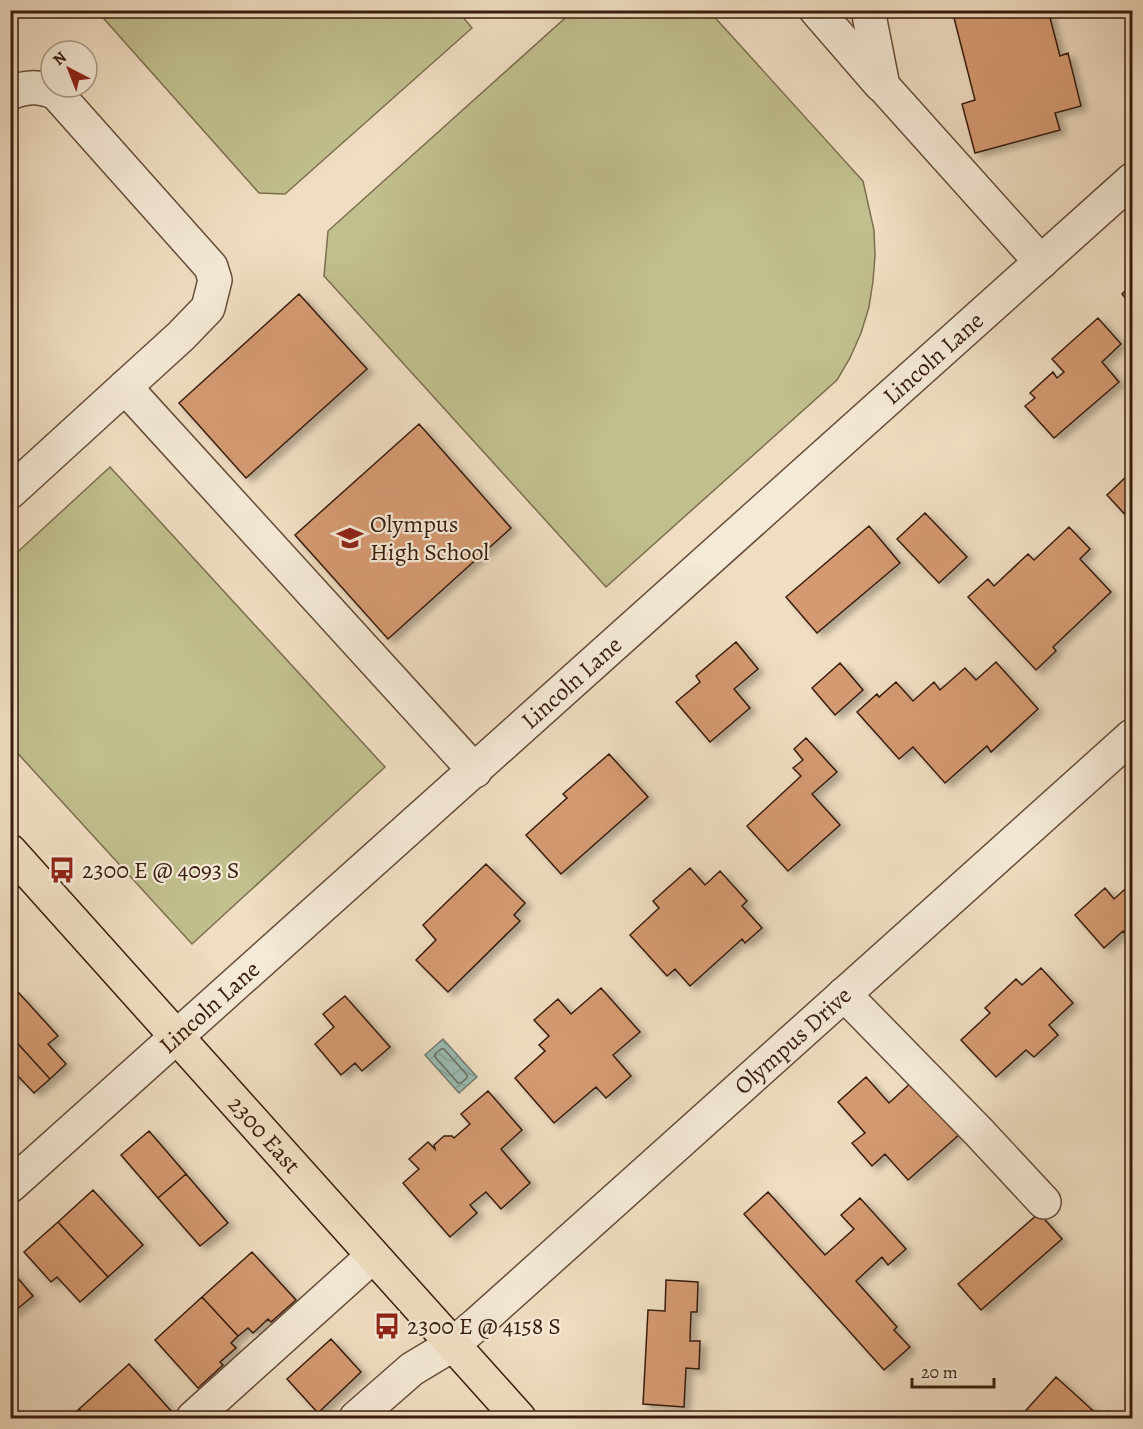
<svg xmlns="http://www.w3.org/2000/svg" width="1143" height="1429" viewBox="0 0 1143 1429" font-family="Alegreya,serif">
	<style>
		.green { fill: #c1bf8e; stroke: #7c6e4e; stroke-width: 1.5 }
		.water { fill: url(#water-waves); stroke: #737c71; stroke-width: 1.5 }
		.lines { fill: none; stroke-linecap: round; stroke-linejoin: round }
		.shore { stroke: #696c60; stroke-width: 1.5 }
		.building { fill: #d59a72; stroke: #381c0d; stroke-width: 1.5; filter: url(#shadow) }
		.minor-casing { stroke: #664c3a; stroke-width: 36 }
		.major-casing { stroke: #381c0d; stroke-width: 36 }
		.minor { stroke: #f5ead7; stroke-width: 33 }
		.major { stroke: #f0dec2; stroke-width: 33 }
		.labels { text-anchor: middle; dominant-baseline: central; stroke-width: 4.5; stroke-linejoin: round; paint-order: stroke }
		.street-label { font-size: 24px; fill: #381c0d; stroke: #f5ead7 }
		.poi-label { font-size: 24px; fill: #381c0d; stroke: #f5ead7; text-anchor: start }
	</style>
	<defs>
		<pattern id="water-waves" width="16" height="10" patternUnits="userSpaceOnUse" patternTransform="scale(1.5)"><rect width="16" height="10" fill="#9abcb3"/><path d="M0 5q4-4 8 0t8 0" fill="none" stroke="#85a199"/></pattern>
		<filter id="shadow"><feDropShadow dx="6" dy="4" stdDeviation="3" flood-color="#0004"/></filter>
	</defs>
	<rect width="100%" height="100%" fill="#f0dec2"/>
	<filter id="stains"><feTurbulence type="fractalNoise" baseFrequency=".00333" numOctaves="4"/><feColorMatrix values="0 0 0 0 .2 0 0 0 0 .09 0 0 0 0 .02 0 0 0 .5 -.17"/></filter>
	<radialGradient id="worn" r=".72"><stop offset=".6" stop-color="#630" stop-opacity="0"/><stop offset="1" stop-color="#630" stop-opacity=".3"/></radialGradient>
	<path class="green" d="M457 10 472 28 285 194 259 193 97 11Z
		M573 11H709L863 181 874 230 875 256 873 281 869 307 861 333 850 358 837 380 606 587 324 276 328 231Z
		M110 467 385 767 192 944 11 746V558Z"/>
	<path class="water" d="M443 1039 477 1077 459 1093 425 1055Z"/>
	<g class="lines">
		<path class="shore" d="M441 1049H444L467 1075V1078L461 1083H458L435 1057V1054Z"/>
	</g>
	<path class="building" d="M952 10H1048L1060 56 1068 53 1081 106 1055 113 1060 130 975 153 962 104 975 100Z
		M1132 284V306L1122 294Z
		M299 294 367 369 246 478 179 403Z
		M1098 318 1121 344 1102 362 1119 382 1054 438 1025 406 1035 398 1030 393 1053 372 1057 378 1064 372 1052 359Z
		M419 424 511 528 388 639 295 535Z
		M1128 475 1132 481V522L1107 495Z
		M925 513 967 557 939 583 897 539Z
		M869 526 900 563 817 633 786 597Z
		M1069 527 1090 549 1080 559 1111 592 1053 647 1056 651 1036 670 968 597 988 579 994 586 1028 554 1034 560Z
		M736 642 758 669 734 689 750 708 710 742 676 702 700 682 696 676Z
		M996 662 1038 709 991 752 987 746 945 783 913 747 899 759 857 712 877 694 879 697 896 682 913 701 934 682 940 690 965 668 976 680Z
		M840 663 863 690 835 715 812 688Z
		M806 738 837 772 812 794 840 825 788 871 747 826 801 776 793 768 803 760 794 749Z
		M609 754 648 797 561 874 526 835 567 798 563 794Z
		M486 864 525 903 514 915 520 921 448 992 416 960 436 940 423 925Z
		M690 868 705 885 720 871 747 901 742 906 762 928 745 943 742 939 690 986 675 969 667 976 630 935 659 908 653 901Z
		M1132 883V942L1123 931 1104 948 1075 915 1105 888 1114 899Z
		M1041 968 1073 1003 1049 1025 1058 1035 1034 1057 1026 1050 996 1077 961 1040 990 1013 985 1008 1016 979 1022 985Z
		M601 988 640 1032 613 1055 631 1076 606 1098 596 1087 554 1123 515 1078 545 1051 539 1045 549 1036 534 1020 558 999 571 1014Z
		M19 993 58 1036 48 1044 66 1064 50 1079 10 1035V1000Z
		M345 996 390 1047 362 1071 355 1063 341 1075 315 1044 334 1027 323 1014Z
		M10 1035 50 1079 34 1093 18 1076 10 1082Z
		M866 1077 889 1103 913 1081 960 1134 908 1180 885 1154 872 1166 852 1143 865 1133 838 1102Z
		M488 1091 522 1130 501 1149 530 1183 501 1209 486 1192 470 1205 477 1213 450 1237 403 1183 419 1169 409 1159 428 1142 435 1149 434 1145 444 1136H452L454 1138 470 1124 461 1114Z
		M149 1131 186 1174 158 1198 121 1155Z
		M186 1174 228 1223 200 1246 158 1198Z
		M93 1190 143 1245 108 1277 58 1222Z
		M768 1192 825 1255 854 1229 841 1215 860 1198 906 1249 888 1265 882 1257 856 1281 897 1327 894 1330 910 1347 884 1370 744 1214Z
		M1039 1213 1062 1239 981 1310 958 1284Z
		M58 1222 108 1277 80 1302 57 1277 51 1282 24 1252Z
		M252 1252 296 1300 271 1322 268 1319 253 1333 248 1328 238 1336 202 1297Z
		M10 1269 33 1296 10 1315Z
		M666 1280 698 1282 697 1312H691L690 1341H700L699 1369 686 1368 684 1407 643 1404 648 1310 665 1311Z
		M202 1297 238 1336 231 1343 236 1348 220 1362 223 1365 198 1388 155 1340Z
		M331 1339 361 1372 318 1413 287 1379Z
		M129 1364 172 1412 165 1418H88L79 1409Z
		M1056 1377 1101 1418 1108 1411 1116 1418H1019Z
		M79 1409 88 1418H69Z"/>
	<g class="lines">
		<g class="minor-casing">
			<g id="minor">
				<path d="M816 10 881 85"/>
				<path d="M868 10 883 86 1041 262"/>
				<path d="M10 93C27 86 40 86 56 93L211 267 215 280 208 308 181 336 125 387 475 771"/>
				<path d="M10 492 125 387"/>
				<path d="M844 994 977 1130 1044 1202"/>
				<path id="s1" d="M10 1186 1132 180"/>
				<path d="M193 1418 373 1256"/>
				<path id="s2" d="M356 1418 412 1369 452 1345 477 1324 1132 736"/>
			</g>
		</g>
		<g class="major-casing">
			<g id="major">
				<path id="s3" d="M10 851 519 1418"/>
			</g>
		</g>
		<use href="#minor" class="minor"/>
		<use href="#major" class="major"/>
	</g>
	<defs>
		<g id="school-bare" transform="scale(2.07)"><path d="M0-5L7-2L0 1L-7-2ZM-4 1L0 2.5L4 1V4Q0 6-4 4Z" fill="#8f2418" stroke="#f5ead7" stroke-width="2.5" paint-order="stroke"/></g>
		<g id="bus-bare" transform="scale(2.07)"><path d="M-5-6H5V4H4V6H2V4H-2V6H-4V4H-5ZM-3.5-4V0h7V-4ZM-3.5 1.2v1.5H-2V1.2ZM2 1.2v1.5H3.5V1.2Z" fill="#8f2418" stroke="#f5ead7" stroke-width="2.5" paint-order="stroke"/></g>
	</defs>
	<g fill-rule="evenodd">
		<use href="#school-bare" x="350" y="538"/>
		<use href="#bus-bare" x="62" y="870"/>
		<use href="#bus-bare" x="387" y="1326"/>
	</g>
	<g class="labels">
		<g class="street-label">
			<text stroke="none"><textPath href="#s1" startOffset="1240">Lincoln Lane</textPath></text>
			<text stroke="none"><textPath href="#s1" startOffset="754">Lincoln Lane</textPath></text>
			<text stroke="none"><textPath href="#s1" startOffset="268">Lincoln Lane</textPath></text>
			<text stroke="none"><textPath href="#s2" startOffset="578">Olympus Drive</textPath></text>
			<text stroke="none"><textPath href="#s3" startOffset="381">2300 East</textPath></text>
		</g>
		<g class="poi-label">
			<text x="370" y="524">Olympus<tspan x="370" dy="28">High School</tspan></text>
			<text x="82" y="870">2300 E @ 4093 S</text>
			<text x="407" y="1326">2300 E @ 4158 S</text>
		</g>
	</g>
	<rect width="1143" height="1429" fill="none" stroke="#f0dec2" stroke-width="36"/>
	<rect x="12" y="12" width="1119" height="1405" fill="none" stroke="#381c0d" stroke-width="3"/>
	<rect x="18" y="18" width="1107" height="1393" fill="none" stroke="#381c0d" stroke-width="1.5"/>
	<g transform="translate(69 69) rotate(318)"><circle r="28" fill="#f5ead7" stroke="#a99886" stroke-width="1.5"/>
	<path d="M0-4.5L10 22L0 15L-10 22Z" fill="#8f2418"/>
	<text y="-9" font-size="16" font-weight="bold" text-anchor="middle" fill="#381c0d">N</text>
	</g>
	<path d="M912 1378v9h82v-9" fill="none" stroke="#381c0d" stroke-width="3"/>
	<text x="921" y="1378" font-size="18" fill="#381c0d" stroke="#f5ead7" stroke-width="4.5" paint-order="stroke">20 m</text>
	<rect width="100%" height="100%" filter="url(#stains)"/>
	<rect width="100%" height="100%" fill="url(#worn)"/>
</svg>
